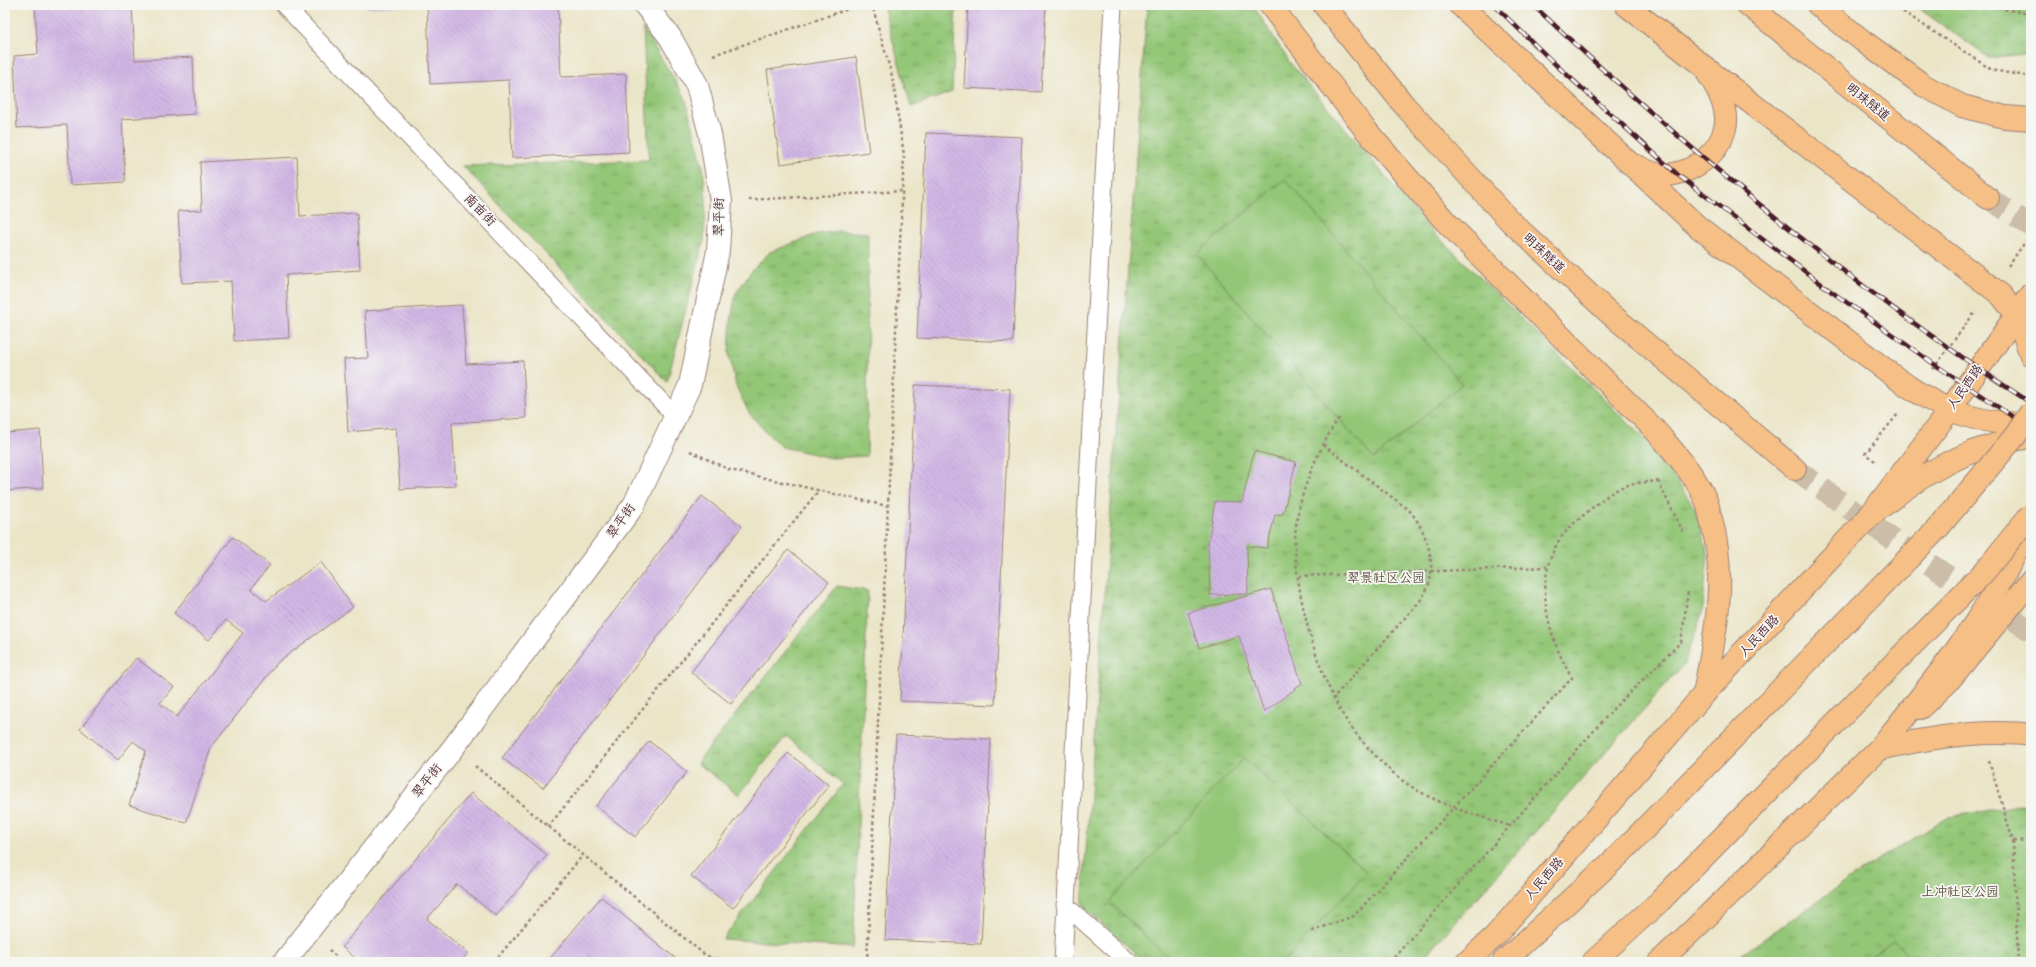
<svg xmlns="http://www.w3.org/2000/svg" width="2036" height="967" viewBox="0 0 2036 967" font-family="'Architects Daughter','LXGW WenKai TC',sans-serif">
	<style>
		.grass { fill: url(#grass-tufts); stroke: #6e7250 }
		.garden { fill: #93c676; stroke: #6e7250 }
		.building { fill: url(#building-back-hatch) }
		.lines { fill: none; stroke-linecap: round; stroke-linejoin: round }
		.trunk-tunnel { stroke: #cbbda8; stroke-width: 22; stroke-dasharray: 22 11; stroke-linecap: butt }
		.service-casing { stroke: #9a8279; stroke-width: 19 }
		.minor-casing { stroke: #9a8279; stroke-width: 24 }
		.primary-casing { stroke: #9a8279; stroke-width: 24 }
		.trunk-casing { stroke: #9a8279; stroke-width: 24 }
		.path { stroke: #9a8279; stroke-width: 2.5; stroke-dasharray: 3 3; stroke-linecap: butt }
		.service { stroke: #fff; stroke-width: 17 }
		.minor { stroke: #fff; stroke-width: 22 }
		.primary { stroke: #f5bf86; stroke-width: 22 }
		.trunk { stroke: #f5bf86; stroke-width: 22 }
		.rail-casing { stroke: #4a1f2b; stroke-width: 4.5 }
		.rail { stroke: #f6f6f2; stroke-width: 3; stroke-dasharray: 9; stroke-linecap: butt }
		.primary-bridge-casing { stroke: #9a8279; stroke-width: 24; stroke-linecap: butt }
		.primary-bridge { stroke: #f5bf86; stroke-width: 22 }
		.labels { text-anchor: middle; dominant-baseline: central; stroke-width: 3.5; stroke-linejoin: round; paint-order: stroke }
		.street-label { font-size: 13px; fill: #4a1f2b; stroke: #f6f6f2 }
		.park-label { font-size: 13px; fill: #605142; stroke: #f6f6f2 }
	</style>
	<defs>
		<pattern id="grass-tufts" width="24" height="20" patternUnits="userSpaceOnUse"><rect width="24" height="20" fill="#93c676"/><path d="M3 7l-1-3M5 7V3M7 7l1-3M15 17l-1-3M17 17v-4M19 17l1-3" fill="none" stroke="#7aa061"/></pattern>
		<pattern id="building-back-hatch" width="6" height="6" patternUnits="userSpaceOnUse"><rect width="6" height="6" fill="#d1b7e5"/><path d="M-1 5l2 2M0 0l6 6M5-1l2 2" fill="none" stroke="#b59dc5"/></pattern>
	</defs>
	<rect width="100%" height="100%" fill="#f6f6f2"/>
	<filter id="ink" filterUnits="userSpaceOnUse"><feTurbulence type="fractalNoise" baseFrequency=".025" numOctaves="2"/><feDisplacementMap in="SourceGraphic" scale="8" xChannelSelector="R" yChannelSelector="G"/><feConvolveMatrix kernelMatrix="1 2 1 2 8 2 1 2 1" color-interpolation-filters="sRGB"/></filter>
	<filter id="wash" filterUnits="userSpaceOnUse"><feTurbulence type="fractalNoise" baseFrequency=".012" numOctaves="4" result="noise"/><feDisplacementMap in="SourceGraphic" scale="16" xChannelSelector="R" yChannelSelector="G"/><feGaussianBlur stdDeviation="0.9" result="paint"/><feColorMatrix in="noise" values="0 0 0 0 0 0 0 0 0 0 0 0 0 0 0 0 0 1.4 0 .05"/><feComposite in="paint" operator="in"/></filter>
	<g filter="url(#wash)">
		<rect width="100%" height="100%" fill="#ebe5c7"/>
		<path class="grass" d="M883 5H956L952 92 911 107Z
			M1147 5H1253L1290 63 1430 229 1659 453 1695 509 1708 555 1702 613 1685 663 1420 962H1145L1082 906Z
			M1914 5H2031V53L1989 58Z
			M643 28 685 97 703 167 706 199 704 240 667 382 463 166 649 160Z
			M838 231 868 233 867 456 831 458 782 447 765 431 749 413 736 386 729 354 731 320 736 293 752 270 770 252 817 234Z
			M837 586 868 591 853 948 723 939 843 784 786 736 739 795 697 763Z
			M2020 805 2031 807V962H1731L1866 867 1949 817Z"/>
		<path class="garden" d="M1285 179 1462 384 1374 459 1197 254Z
			M1244 758 1367 872 1283 962H1174L1109 902Z
			M1894 939 1912 962H1864Z"/>
		<g id="blocks">
			<path class="building" d="M62 5H132L135 60 193 57 195 114 122 119 125 182 70 185 67 125 17 128 14 56 38 54 35 7Z
				M367 5H403V6L367 8Z
				M427 5H558L561 77 626 74 629 152 512 158 509 80 430 84Z
				M722 5H731L725 9Z
				M968 5H1046L1041 92 964 88Z
				M856 57 869 152 780 164 767 70Z
				M926 133 1022 137 1013 342 917 338Z
				M297 157 300 216 357 213 360 270 286 275 289 338 234 341 231 281 182 283 178 211 202 210 200 162Z
				M462 305 466 364 523 361 526 418 452 423 456 486 400 489 396 428 348 432 344 359 368 358 365 311Z
				M915 385 1010 389 995 705 900 701Z
				M40 430 43 488 5 491V433Z
				M1254 451 1296 462 1283 514 1275 515 1267 548 1247 546 1248 594 1210 595 1208 544 1215 501 1242 502Z
				M702 496 742 526 543 788 502 758Z
				M233 537 270 565 251 589 266 601 321 562 353 607 278 662 211 748 186 823 129 805 146 751 133 741 118 760 80 729 136 658 174 687 160 703 177 717 243 633 226 620 209 640 174 613Z
				M788 550 829 582 731 704 691 672Z
				M1271 589 1302 684 1264 712 1239 636 1199 648 1188 613Z
				M896 735 991 739 981 944 885 940Z
				M649 741 687 772 635 837 596 806Z
				M788 753 829 785 733 908 691 876Z
				M471 793 547 855 496 916 457 884 427 919 468 953 460 962H360L342 947Z
				M601 897 680 962H550L548 961Z"/>
		</g>
	</g>
	<g filter="url(#ink)">
		<use href="#blocks" fill-opacity="0" stroke="#9a8279" stroke-width="1"/>
		<g class="lines">
			<path class="trunk-tunnel" d="M1988 198 2031 226
				M1795 469 1893 540 2031 631"/>
			<g class="service-casing">
				<path id="service" d="M284 5 675 416
					M1065 905 1129 962
					M1063 962 1113 5"/>
			</g>
			<g class="minor-casing">
				<path id="minor" d="M284 962 453 748 634 505 690 385 718 251 721 201 710 134 697 85 670 37 645 5"/>
			</g>
			<g class="primary-casing">
				<path id="primary" d="M1920 708 1946 684 2031 581
					M1467 962 1496 935 1704 694 1868 518 1949 411 2031 294
					M1503 962 1618 856
					M1593 962 1660 901
					M1659 962 1690 933 1893 735"/>
			</g>
			<g class="trunk-casing">
				<path id="trunk" d="M1270 5 1364 128 1446 222 1655 430C1673 451 1692 471 1704 496 1708 503 1709 512 1711 519 1728 579 1715 635 1704 694
					M1324 5 1404 105 1510 221 1607 311 1795 469
					M1460 5 1697 226 1899 380C1945 412 1975 424 2031 424
					M1626 5 1703 66 2001 295 2016 314 2031 355
					M1748 5 1988 198
					M1818 5 1863 41 1923 85 1962 106 2005 117 2031 119
					M1637 166C1645 170 1654 175 1663 175 1690 175 1719 155 1725 128 1730 111 1717 87 1708 74
					M1868 518C1916 477 1961 449 2024 438
					M1879 749C1920 697 1963 647 1996 589 2009 567 2021 545 2027 520
					M1879 749C1918 740 1957 733 1997 733 2009 733 2020 733 2031 735"/>
			</g>
			<path class="path" d="M1893 5 1992 70 2031 77
				M1993 5 2003 9 2031 14
				M713 55 860 5
				M749 200 902 191
				M2008 266 2031 234
				M1933 369 1975 312
				M1339 418C1330 430 1325 442 1318 455 1307 478 1295 513 1295 539 1295 595 1317 676 1348 723 1359 739 1376 757 1390 770 1423 801 1469 813 1510 826
				M1323 445 1409 510C1426 530 1437 561 1428 587 1426 592 1423 596 1420 601L1334 697
				M690 451 730 470 887 506
				M1875 461 1865 454 1898 414
				M1658 481 1683 532
				M1299 576 1547 567
				M1989 761 2013 841 2031 840
				M475 766 705 955 724 962
				M548 827 819 490
				M2013 841 2018 962
				M1312 931 1354 916 1572 678C1550 641 1534 589 1555 548 1561 534 1574 523 1585 514 1599 502 1613 489 1631 484 1639 482 1650 482 1658 481
				M329 950 342 962
				M494 962 583 855
				M867 962 904 155 892 76 872 5
				M1390 962 1614 708 1681 642 1688 592"/>
			<use href="#service" class="service"/>
			<use href="#minor" class="minor"/>
			<use href="#primary" class="primary"/>
			<use href="#trunk" class="trunk"/>
			<g class="rail-casing">
				<path id="rail" d="M1494 5 1555 64 1678 175 1832 292 1931 362 2031 429
					M1533 5C1687 150 1852 288 2031 403"/>
			</g>
			<use href="#rail" class="rail"/>
			<g class="primary-bridge-casing">
				<path id="primary-bridge" d="M1618 856 1938 528 2015 436 2031 412
					M1660 901 1984 572 2031 514"/>
			</g>
			<use href="#primary-bridge" class="primary-bridge"/>
		</g>
	</g>
	<g class="labels">
		<g class="street-label">
			<text transform="translate(1868 102) rotate(39)">明珠隧道</text>
			<text transform="translate(480 210) rotate(46)">南亩街</text>
			<text transform="translate(719 217) rotate(-89)">翠平街</text>
			<text transform="translate(1544 253) rotate(43)">明珠隧道</text>
			<text transform="translate(1965 387) rotate(-55)">人民西路</text>
			<text transform="translate(621 521) rotate(-55)">翠平街</text>
			<text transform="translate(1759 636) rotate(-47)">人民西路</text>
			<text transform="translate(427 781) rotate(-52)">翠平街</text>
			<text transform="translate(1544 879) rotate(-49)">人民西路</text>
		</g>
		<g class="park-label">
			<text x="1386" y="578">翠景社区公园</text>
			<text x="1960" y="892">上冲社区公园</text>
		</g>
	</g>
	<rect width="2036" height="967" fill="none" stroke="#f6f6f2" stroke-width="20"/>
</svg>
